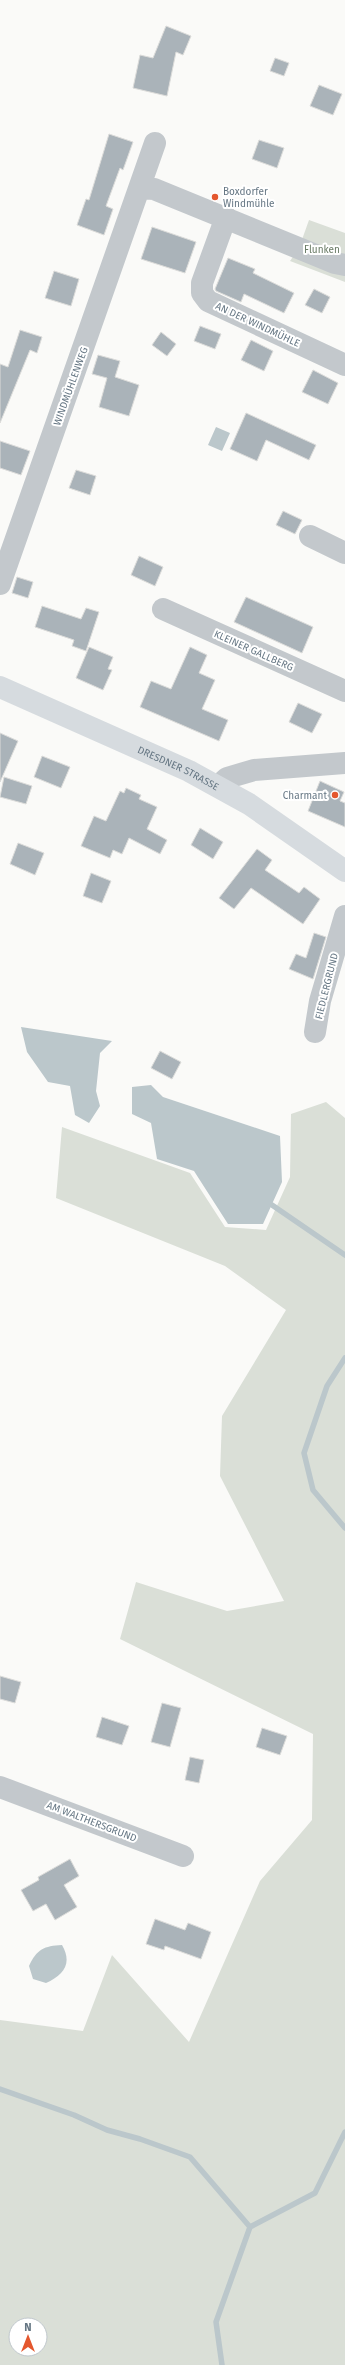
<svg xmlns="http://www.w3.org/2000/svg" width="345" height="2365" font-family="'Fira Sans',sans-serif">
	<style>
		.green { fill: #dadfd7; fill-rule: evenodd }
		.water { fill: #bbc7cb }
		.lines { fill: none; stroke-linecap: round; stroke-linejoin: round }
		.stream { stroke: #bbc7cb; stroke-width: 5.5 }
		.building { fill: #aab3b9; stroke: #dcdcda }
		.minor { stroke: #c3c8cc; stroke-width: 22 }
		.major { stroke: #d6dbdf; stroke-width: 22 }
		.poi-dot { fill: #e4572e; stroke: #fff; stroke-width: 1.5 }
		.labels { text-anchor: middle; stroke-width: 4; stroke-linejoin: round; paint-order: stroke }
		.poi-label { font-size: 10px; fill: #657683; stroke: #fff; text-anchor: start }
		.park-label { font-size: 10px; fill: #687a64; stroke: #fff }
		.street-label { font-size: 10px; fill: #657683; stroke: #fff }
	</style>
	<rect width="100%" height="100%" fill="#fafaf8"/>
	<!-- green -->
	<path class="green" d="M 309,220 L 345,233 L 345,282 L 290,261 L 299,248 Z
		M 326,1102 L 345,1118 L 345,2365 L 0,2365 L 0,2020 L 83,2031 L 112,1955 L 189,2042 L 260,1881 L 312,1820 L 313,1734 L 120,1639 L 136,1582 L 227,1611 L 284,1601 L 220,1476 L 222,1416 L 286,1310 L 225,1266 L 56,1198 L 62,1127 L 190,1173 L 225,1227 L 266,1230 L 290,1177 L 291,1114 ZM 16,2325 L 40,2325 L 40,2349 L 16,2349 Z"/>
	<!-- water -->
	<path class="water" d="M 216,427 L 230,433 L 222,451 L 208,445 Z
		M 21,1027 L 112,1041 L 100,1053 L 96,1091 L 100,1106 L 89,1123 L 75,1115 L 70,1086 L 48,1082 L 27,1052 Z
		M 151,1085 L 163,1097 L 280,1136 L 282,1182 L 263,1224 L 228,1224 L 194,1171 L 157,1159 L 151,1123 L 132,1114 L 132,1087 Z
		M 62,1945 C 73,1964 63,1975 46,1983 L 33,1979 L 29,1966 C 37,1949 44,1946 62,1945 Z"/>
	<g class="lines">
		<!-- stream -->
		<path class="stream" d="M 272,1205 L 345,1255
			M 345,1358 L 327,1386 L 304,1453 L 313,1490 L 345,1528
			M 0,2089 L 74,2115 L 107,2130 L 140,2139 L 190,2157 L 250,2227 L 216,2322 L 222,2365
			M 250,2227 L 315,2193 L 345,2132"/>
	</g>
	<!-- building -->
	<path class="building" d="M 166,26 L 191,36 L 183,55 L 176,52 L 167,96 L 133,88 L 140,55 L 153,58 Z
		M 275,58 L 289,63 L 284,76 L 270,71 Z
		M 319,85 L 342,94 L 333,115 L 310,106 Z
		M 109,134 L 133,142 L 123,170 L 120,168 L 106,206 L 113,209 L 104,235 L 77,225 L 86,199 L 89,200 Z
		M 259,140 L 284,148 L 277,168 L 252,159 Z
		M 152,227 L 196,242 L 185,273 L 141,259 Z
		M 228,258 L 255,269 L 253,273 L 294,293 L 284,313 L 244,294 L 241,302 L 216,291 L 215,289 Z
		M 54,271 L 79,279 L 71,306 L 45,298 Z
		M 314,289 L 330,297 L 322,313 L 305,305 Z
		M 200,326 L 221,334 L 215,349 L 194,341 Z
		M 20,330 L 42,337 L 37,353 L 30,350 L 0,423 L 0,364 L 8,367 Z
		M 161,332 L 176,344 L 167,356 L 152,345 Z
		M 251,340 L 273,351 L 264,371 L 241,360 Z
		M 98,355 L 120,361 L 115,377 L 139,385 L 129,416 L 99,407 L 107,378 L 92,374 Z
		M 313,370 L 338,383 L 328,404 L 302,392 Z
		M 246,413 L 316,445 L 309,460 L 266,440 L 257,461 L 230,449 Z
		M 0,441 L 30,451 L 21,475 L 0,468 Z
		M 76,470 L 96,476 L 90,495 L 69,488 Z
		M 283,511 L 302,520 L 295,534 L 276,525 Z
		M 139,556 L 163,567 L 155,586 L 131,575 Z
		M 17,577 L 33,582 L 28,598 L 12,593 Z
		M 246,597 L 313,627 L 302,653 L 234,622 Z
		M 42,606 L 81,619 L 86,608 L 99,612 L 86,651 L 72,646 L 74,640 L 35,627 Z
		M 89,647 L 113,657 L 108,669 L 112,670 L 103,690 L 76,678 Z
		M 190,647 L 207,655 L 199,673 L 215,680 L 202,709 L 228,720 L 219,741 L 140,707 L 151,681 L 171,689 Z
		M 298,703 L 322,714 L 312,733 L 289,722 Z
		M 0,733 L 18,741 L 0,782 Z
		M 42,756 L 70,767 L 61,788 L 34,777 Z
		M 4,777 L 32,786 L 26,804 L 0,797 Z
		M 320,781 L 344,792 L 340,801 L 345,803 L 345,827 L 308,811 Z
		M 126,788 L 141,795 L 139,799 L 157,807 L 147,829 L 167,840 L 160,854 L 129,838 L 122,854 L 113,850 L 110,858 L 81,846 L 94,816 L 106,821 L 120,791 L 124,793 Z
		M 200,828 L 223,842 L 213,859 L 191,845 Z
		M 18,843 L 44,853 L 35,875 L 10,864 Z
		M 257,849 L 272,860 L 265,870 L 299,893 L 304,887 L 320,899 L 303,924 L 251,888 L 234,909 L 219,898 Z
		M 91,873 L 111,881 L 102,903 L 83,896 Z
		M 314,933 L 326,937 L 313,979 L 289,969 L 296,954 L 306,958 Z
		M 160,1051 L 181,1062 L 172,1079 L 151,1068 Z
		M 0,1676 L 21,1682 L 15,1703 L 0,1699 Z
		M 162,1703 L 181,1708 L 170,1747 L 151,1742 Z
		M 102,1717 L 129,1726 L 122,1745 L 96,1737 Z
		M 262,1728 L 287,1736 L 280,1755 L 256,1747 Z
		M 190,1757 L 204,1760 L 199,1783 L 185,1780 Z
		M 70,1859 L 79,1876 L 64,1885 L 77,1907 L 55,1920 L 46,1904 L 33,1911 L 21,1890 L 39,1880 L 38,1877 Z
		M 155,1919 L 185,1930 L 188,1923 L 211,1932 L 201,1959 L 165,1946 L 164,1950 L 146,1944 Z"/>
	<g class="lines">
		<!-- minor -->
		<path class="minor" d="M 140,188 L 154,189 L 335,263 L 345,265
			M 226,217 L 202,283 L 202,293 L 208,301 L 345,365
			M 310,536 L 345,553
			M 0,584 L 155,143
			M 163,609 L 345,691
			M 218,786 L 227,778 L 254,770 L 345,763
			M 315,1032 L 320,1001 L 345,916
			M 0,1787 L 183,1856"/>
		<!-- major -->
		<path class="major" id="s1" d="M 0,687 L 189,771 L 249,804 L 345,871"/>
	</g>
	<!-- markers -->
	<g class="poi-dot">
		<circle cx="215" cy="197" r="4"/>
		<circle cx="335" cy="795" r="4"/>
	</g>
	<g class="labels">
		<!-- poi labels -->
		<g class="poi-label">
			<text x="223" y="195">Boxdorfer<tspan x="223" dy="12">Windmühle</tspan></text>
			<text x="327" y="799" text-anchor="end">Charmant</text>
		</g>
		<!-- park labels -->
		<g class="park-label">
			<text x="322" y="253">Flunken</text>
		</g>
		<!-- street labels -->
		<g class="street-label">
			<text transform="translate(258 324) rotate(25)" y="4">AN DER WINDMÜHLE</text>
			<text transform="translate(70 386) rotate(-70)" y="4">WINDMÜHLENWEG</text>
			<text transform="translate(254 650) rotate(24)" y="4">KLEINER GALLBERG</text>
			<text dy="4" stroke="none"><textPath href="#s1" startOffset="196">DRESDNER STRASSE</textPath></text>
			<text transform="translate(326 986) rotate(-76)" y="4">FIEDLERGRUND</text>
			<text transform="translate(92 1821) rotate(21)" y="4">AM WALTHERSGRUND</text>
		</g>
	</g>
	<!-- north arrow -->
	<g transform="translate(28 2337)"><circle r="19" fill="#ffffff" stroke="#c1c8cd"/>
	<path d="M0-3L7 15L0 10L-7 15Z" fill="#e4572e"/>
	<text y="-6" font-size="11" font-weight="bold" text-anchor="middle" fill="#657683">N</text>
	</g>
</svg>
